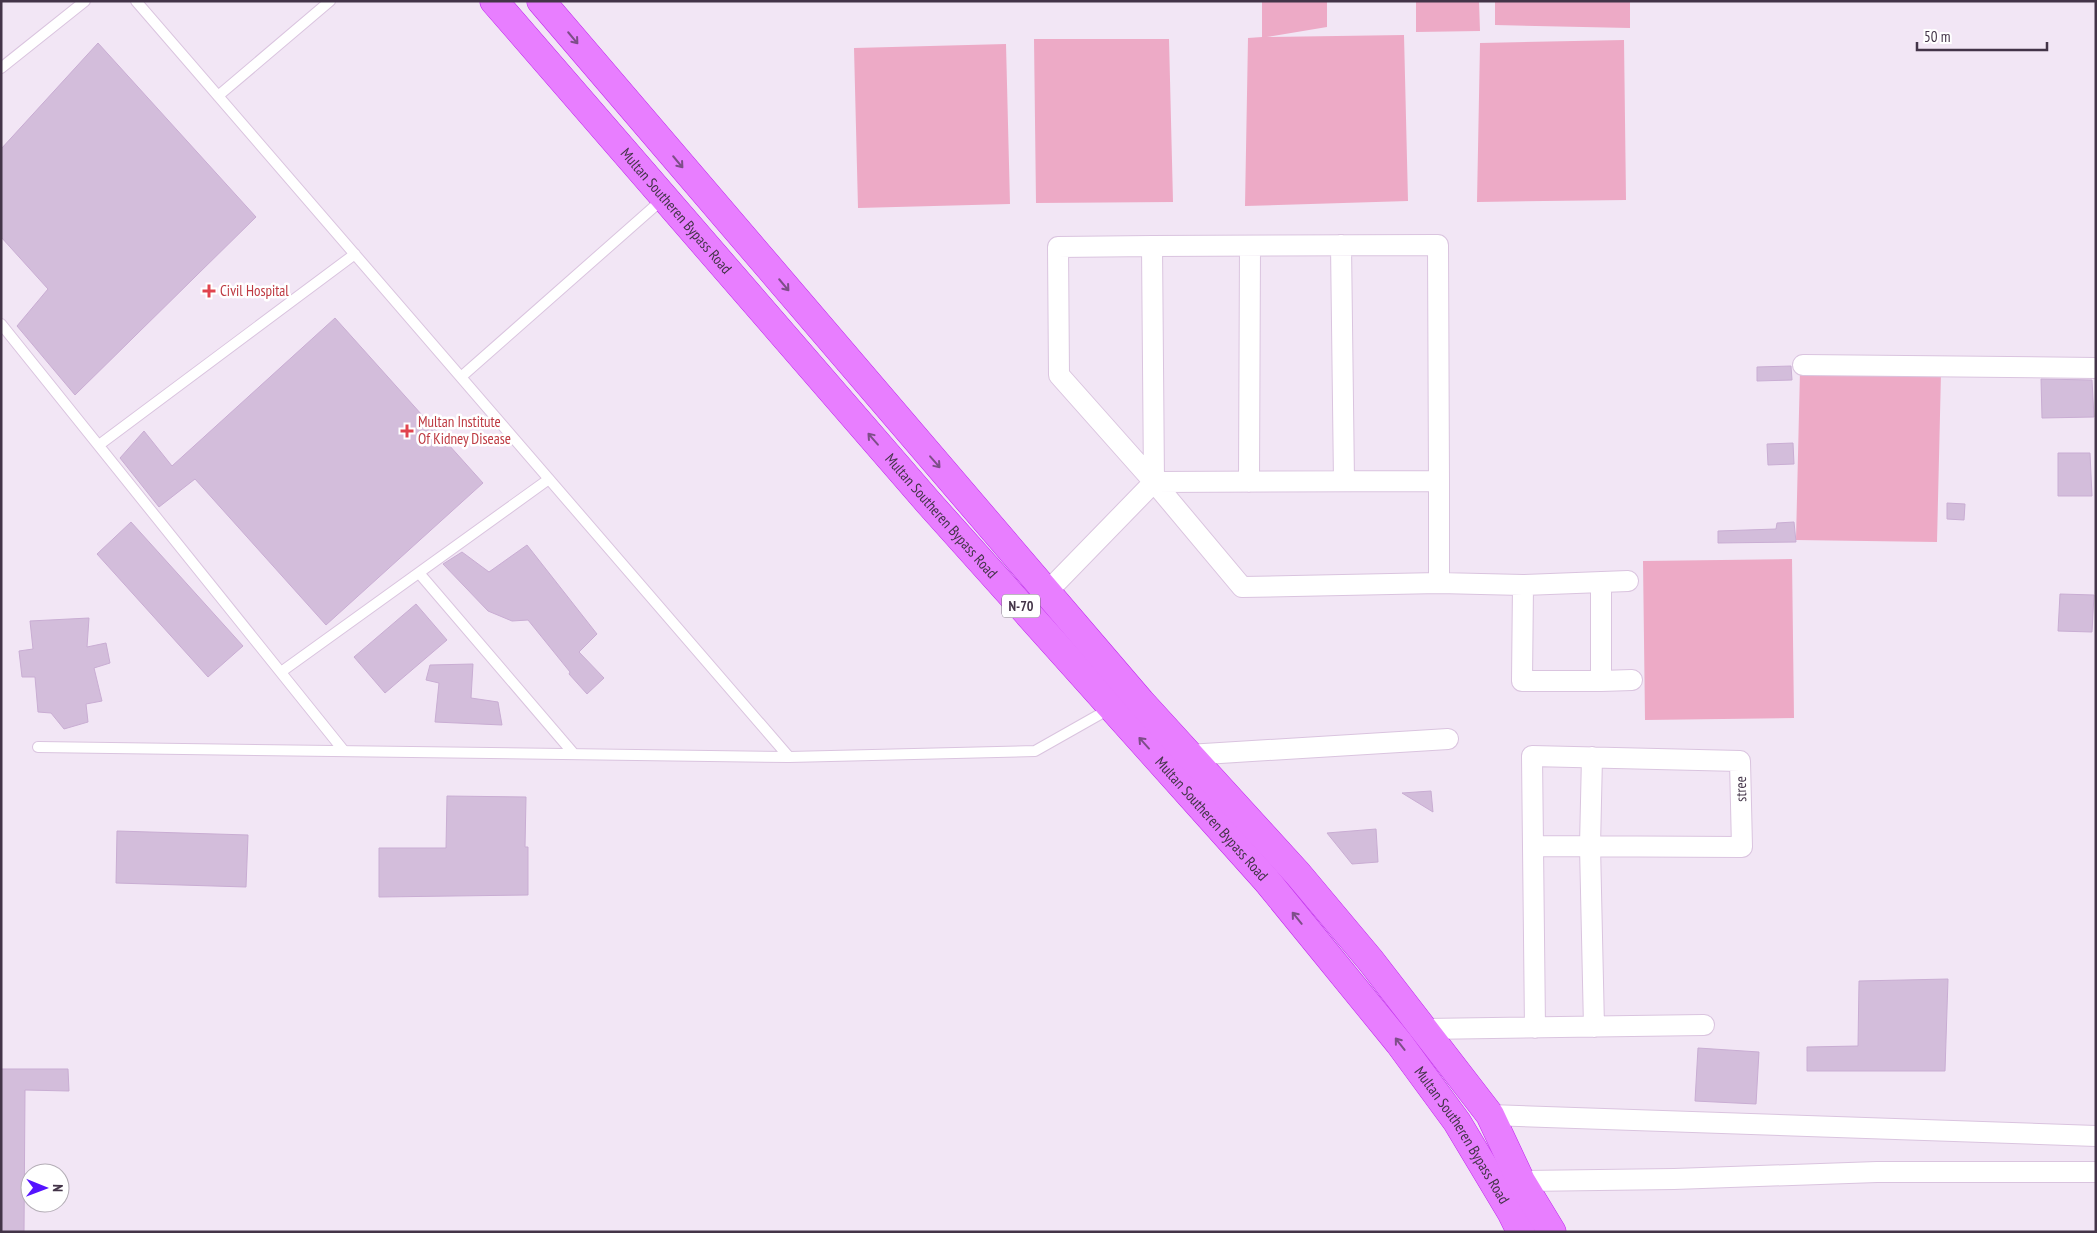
<svg xmlns="http://www.w3.org/2000/svg" width="2097" height="1233" font-family="'PT Sans Narrow',sans-serif">
	<style>
		.green { fill: #edaac6 }
		.building { fill: #d3bddb; stroke: #c9add3 }
		.lines { fill: none; stroke-linecap: round; stroke-linejoin: round }
		.service-casing { stroke: #dac4df; stroke-width: 12 }
		.minor-casing { stroke: #dac4df; stroke-width: 22 }
		.trunk-casing { stroke: #be27ed; stroke-width: 29 }
		.service { stroke: #fff; stroke-width: 10 }
		.minor { stroke: #fff; stroke-width: 20 }
		.trunk { stroke: #e87eff; stroke-width: 28 }
		.oneway { stroke: #7d4e88 }
		.health-dot { fill: #e0444e; stroke: #fff; stroke-width: 2 }
		.labels { text-anchor: middle; stroke-width: 5; stroke-linejoin: round; paint-order: stroke }
		.shield { fill: #fff; stroke: #7b717f; stroke-width: 1 }
		.shield-label { font-size: 14px; font-weight: bold; fill: #433448 }
		.street-label { font-size: 15px; fill: #433448; stroke: #fff }
		.health-label { font-size: 15px; fill: #be3a42; stroke: #fff; text-anchor: start }
	</style>
	<rect width="100%" height="100%" fill="#f2e6f5"/>
	<!-- green -->
	<path class="green" d="M 1262,1 L 1327,1 L 1327,27 L 1267,37 L 1404,35 L 1408,201 L 1245,206 L 1248,38 L 1262,37 Z
		M 1416,1 L 1479,1 L 1480,31 L 1416,32 Z
		M 1495,1 L 1630,1 L 1630,28 L 1495,25 Z
		M 1034,39 L 1169,39 L 1173,202 L 1036,203 Z
		M 1624,40 L 1626,200 L 1477,202 L 1480,43 Z
		M 1006,44 L 1010,204 L 858,208 L 854,48 Z
		M 1800,370 L 1941,373 L 1937,542 L 1796,540 Z
		M 1792,559 L 1794,718 L 1645,720 L 1643,561 Z"/>
	<!-- building -->
	<path class="building" d="M 98,43 L 256,217 L 75,395 L 17,326 L 48,289 L 1,237 L 1,149 Z
		M 335,318 L 483,483 L 326,625 L 195,479 L 159,507 L 120,458 L 144,431 L 172,466 Z
		M 1791,366 L 1792,380 L 1757,381 L 1757,367 Z
		M 2041,379 L 2092,380 L 2094,417 L 2042,418 Z
		M 1793,443 L 1794,464 L 1768,465 L 1767,444 Z
		M 2058,453 L 2090,453 L 2092,496 L 2058,496 Z
		M 1947,503 L 1965,504 L 1964,520 L 1947,519 Z
		M 131,522 L 243,646 L 208,677 L 97,554 Z
		M 1794,522 L 1796,542 L 1718,543 L 1718,531 L 1776,529 L 1777,523 Z
		M 527,545 L 597,634 L 579,652 L 604,678 L 587,694 L 569,674 L 570,672 L 528,620 L 512,621 L 488,611 L 443,564 L 462,552 L 489,572 Z
		M 2060,594 L 2094,595 L 2092,632 L 2058,631 Z
		M 416,604 L 447,640 L 385,693 L 354,657 Z
		M 89,618 L 87,647 L 106,643 L 110,663 L 94,668 L 102,701 L 86,704 L 88,722 L 64,729 L 51,713 L 38,712 L 35,677 L 22,677 L 19,651 L 33,649 L 30,621 Z
		M 473,664 L 471,698 L 498,702 L 502,725 L 435,722 L 439,683 L 426,680 L 430,665 Z
		M 1431,791 L 1433,812 L 1402,793 Z
		M 447,796 L 526,797 L 525,847 L 528,847 L 528,895 L 379,897 L 379,848 L 446,848 Z
		M 1376,829 L 1378,862 L 1352,864 L 1327,833 Z
		M 117,831 L 248,835 L 246,887 L 116,883 Z
		M 1948,979 L 1945,1071 L 1807,1071 L 1807,1047 L 1858,1046 L 1859,981 Z
		M 1698,1048 L 1759,1052 L 1756,1104 L 1695,1101 Z
		M 1,1069 L 68,1069 L 69,1091 L 25,1090 L 24,1232 L 1,1232 Z"/>
	<g class="lines">
		<defs>
			<path id="service" d="M 136,1 L 789,757
				M 1,68 L 85,1
				M 218,96 L 330,1
				M 1,324 L 344,751
				M 461,377 L 664,198
				M 99,445 L 355,254
				M 419,573 L 574,754
				M 281,672 L 549,479
				M 38,747 L 789,757 L 1035,751 L 1111,708"/>
			<path id="minor" d="M 1341,245 L 1344,481
				M 1803,365 L 2096,368
				M 1154,482 L 1152,246 L 1438,245 L 1439,481
				M 1249,482 L 1250,246
				M 1439,583 L 1523,585 L 1628,581
				M 1523,585 L 1522,681 L 1601,681 L 1601,582
				M 1047,592 L 1154,482 L 1242,587 L 1439,583 L 1439,481 L 1154,482 L 1059,375 L 1058,247 L 1152,246
				M 1601,681 L 1632,680
				M 1188,755 L 1448,739
				M 1592,757 L 1590,846 L 1594,1027
				M 1533,846 L 1742,847 L 1740,761 L 1532,756 L 1535,1028
				M 1425,1029 L 1704,1025
				M 1490,1115 L 2096,1136
				M 1521,1181 L 1674,1179 L 1877,1172 L 2096,1172"/>
			<g id="trunk">
				<path id="s1" d="M 494,1 L 928,502 L 1267,881 L 1399,1043 L 1457,1122 L 1511,1212 L 1521,1232"/>
				<path d="M 541,1 L 1141,702 L 1298,874 L 1371,961 L 1490,1115 L 1521,1181 L 1552,1232"/>
			</g>
		</defs>
		<!-- service casing -->
		<use href="#service" class="service-casing"/>
		<!-- minor casing -->
		<use href="#minor" class="minor-casing"/>
		<!-- trunk casing -->
		<use href="#trunk" class="trunk-casing"/>
		<!-- service -->
		<use href="#service" class="service"/>
		<!-- minor -->
		<use href="#minor" class="minor"/>
		<!-- trunk -->
		<use href="#trunk" class="trunk"/>
	</g>
	<!-- one-way arrows -->
	<defs><path id="oneway-shaft" d="M-6 0H5M1.5-3L5.5 0L1.5 3" fill="none" stroke-width="1.6" stroke-linecap="round" stroke-linejoin="round" transform="scale(1.25)"/></defs>
	<g class="oneway">
		<use href="#oneway-shaft" transform="translate(573 38) rotate(50)"/>
		<use href="#oneway-shaft" transform="translate(678 162) rotate(50)"/>
		<use href="#oneway-shaft" transform="translate(784 285) rotate(50)"/>
		<use href="#oneway-shaft" transform="translate(873 439) rotate(-131)"/>
		<use href="#oneway-shaft" transform="translate(935 462) rotate(49)"/>
		<use href="#oneway-shaft" transform="translate(1144 743) rotate(-132)"/>
		<use href="#oneway-shaft" transform="translate(1297 918) rotate(-129)"/>
		<use href="#oneway-shaft" transform="translate(1400 1044) rotate(-128)"/>
	</g>
	<!-- markers -->
	<g class="health-dot">
		<path d="M206.5 283.5h5v5h5v5h-5v5h-5v-5h-5v-5h5z"/>
		<path d="M404.5 423.5h5v5h5v5h-5v5h-5v-5h-5v-5h5z"/>
	</g>
	<g class="labels">
		<!-- shield labels -->
		<rect class="shield" x="1002" y="594.5" width="38" height="23" rx="4"/>
		<g class="shield-label">
			<text x="1021" y="611">N-70</text>
		</g>
		<!-- street labels -->
		<g class="street-label">
			<text dy="5" stroke="none"><textPath href="#s1" startOffset="278">Multan Southeren Bypass Road</textPath></text>
			<text dy="5" stroke="none"><textPath href="#s1" startOffset="682">Multan Southeren Bypass Road</textPath></text>
			<text transform="translate(1741 789) rotate(-91)" y="5">stree</text>
			<text dy="5" stroke="none"><textPath href="#s1" startOffset="1088">Multan Southeren Bypass Road</textPath></text>
			<text dy="5" stroke="none"><textPath href="#s1" startOffset="1492">Multan Southeren Bypass Road</textPath></text>
		</g>
		<!-- health labels -->
		<g class="health-label">
			<text x="220" y="296">Civil Hospital</text>
			<text x="418" y="427">Multan Institute<tspan x="418" dy="17">Of Kidney Disease</tspan></text>
		</g>
	</g>
	<!-- border -->
	<rect width="2097" height="1233" fill="none" stroke="#433448" stroke-width="5"/>
	<!-- north arrow -->
	<g transform="translate(45 1188) rotate(91)"><circle r="24" fill="#ffffff" stroke="#b4aeb6"/>
	<path d="M0-4L9 19L0 12L-9 19Z" fill="#5513ff"/>
	<text y="-8" font-size="14" font-weight="bold" text-anchor="middle" fill="#433448">N</text>
	</g>
	<!-- scale -->
	<path d="M1917 42v8h130v-8" fill="none" stroke="#433448" stroke-width="2.5"/>
	<text x="1924" y="42" font-size="15" fill="#433448" stroke="#ffffff" stroke-width="4" paint-order="stroke">50 m</text>
</svg>
